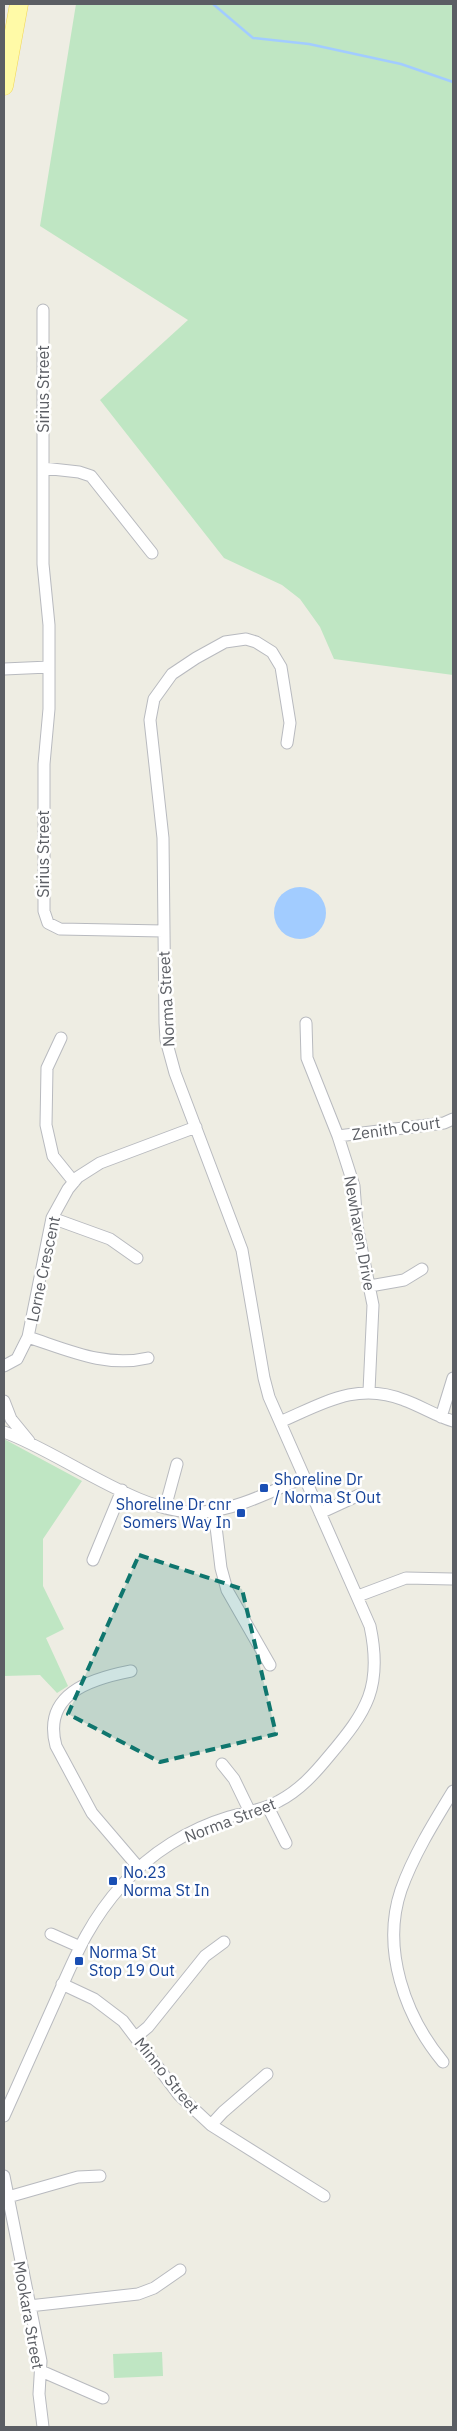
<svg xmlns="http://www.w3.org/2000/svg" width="457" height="2431" font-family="'IBM Plex Sans',sans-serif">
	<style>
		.green { fill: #bfe6c3 }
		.water { fill: #a2ccff }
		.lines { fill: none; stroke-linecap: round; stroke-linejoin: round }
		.stream { stroke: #a2ccff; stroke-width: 2.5 }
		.minor-casing { stroke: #b8babf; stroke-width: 13 }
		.primary-casing { stroke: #f2d758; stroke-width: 19 }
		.minor { stroke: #fff; stroke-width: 11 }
		.primary { stroke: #fffaa7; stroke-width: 18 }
		.marked { fill: #0f766e; fill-opacity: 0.2; stroke: #0f766e; stroke-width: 4; stroke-dasharray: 10 6; stroke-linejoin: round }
		.transit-dot { fill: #1a4fb4; stroke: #fff; stroke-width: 2 }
		.labels { text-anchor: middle; stroke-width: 5; stroke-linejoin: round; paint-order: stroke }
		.street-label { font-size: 16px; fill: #5b5e64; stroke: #fff }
		.transit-label { font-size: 16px; fill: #164399; stroke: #fff; text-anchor: start }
	</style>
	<rect width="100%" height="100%" fill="#eeede3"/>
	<!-- green -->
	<path class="green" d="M 76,4 L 453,4 L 453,675 L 334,659 L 320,627 L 300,599 L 282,585 L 224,558 L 100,400 L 188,320 L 40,226 Z
		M 4,1439 L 82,1481 L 43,1539 L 43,1586 L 64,1629 L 46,1638 L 68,1686 L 57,1693 L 40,1675 L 4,1676 Z
		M 162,2352 L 163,2376 L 114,2378 L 113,2354 Z"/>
	<!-- water -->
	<path class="water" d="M274 913a26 26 0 1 1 52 0a26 26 0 1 1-52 0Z"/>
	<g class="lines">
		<!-- stream -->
		<path class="stream" d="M 213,4 L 253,38 L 309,44 L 401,64 L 453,82"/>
		<defs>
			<path id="minor" d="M 43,310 L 43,564 L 49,625 L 49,709 L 44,764 L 44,911 L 48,923 L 60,929 L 163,931
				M 43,468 L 79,472 L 91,476 L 152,553
				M 4,669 L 49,667
				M 306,1023 L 307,1058 L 338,1136 L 354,1186 L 357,1226 L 373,1305 L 369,1391
				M 61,1038 L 47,1068 L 46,1125 L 53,1156 L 74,1182
				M 338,1136 L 444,1123 L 453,1119
				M 52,1218 L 110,1239 L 137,1258
				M 370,1286 L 404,1280 L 422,1269
				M 28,1337 C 68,1350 106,1368 148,1358
				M 4,1366 L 17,1359 L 28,1337 L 52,1218 L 68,1189 L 78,1177 L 100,1163 L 196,1127
				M 4,1401 L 11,1419 L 29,1441
				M 441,1417 L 453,1378
				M 280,1422 C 322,1404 357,1381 404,1400 C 421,1406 436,1416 453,1421
				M 4,1432 C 63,1453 141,1517 203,1512 C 239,1509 271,1491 303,1478
				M 165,1508 L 177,1464
				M 214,1510 L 221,1568 L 227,1590 L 270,1665
				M 320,1513 L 359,1495
				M 93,1560 L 122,1490
				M 358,1596 L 406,1578 L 452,1579
				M 131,1671 C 90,1679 42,1694 56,1746 L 92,1813 L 139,1868
				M 222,1764 L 234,1779 L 250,1812
				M 268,1807 L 286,1843
				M 51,1934 L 78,1946
				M 62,1984 L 94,1999 L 123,2021 L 179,2095 L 211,2125 L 324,2196
				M 136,2037 L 148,2027 L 205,1956 L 224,1942
				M 443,2062 C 405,2016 381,1949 401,1890 C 413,1856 434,1822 453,1791
				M 4,2116 C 21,2078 38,2040 55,2002 C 75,1957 88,1923 122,1885 C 150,1853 189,1829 229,1817 C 246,1812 264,1810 279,1801 C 300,1790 315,1773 329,1756 C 367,1711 383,1687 370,1626 L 269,1397 L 264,1378 L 242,1250 L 175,1073 L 166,1040 L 165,1023 L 163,838 L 150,720 L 154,699 L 172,674 L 196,658 L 225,642 L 246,639 L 256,642 L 272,652 L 281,667 L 290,723 L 287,743
				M 211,2125 L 223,2112 L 267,2074
				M 4,2176 L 41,2361 L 39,2394 L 43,2427
				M 8,2197 L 78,2177 L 100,2176
				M 29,2306 L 138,2294 L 154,2288 L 180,2270
				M 41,2371 L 103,2398"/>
			<path id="primary" d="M 4,86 L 19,4"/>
		</defs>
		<!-- minor casing -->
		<use href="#minor" class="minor-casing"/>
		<!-- primary casing -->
		<use href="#primary" class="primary-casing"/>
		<!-- minor -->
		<use href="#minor" class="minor"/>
		<!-- primary -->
		<use href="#primary" class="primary"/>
	</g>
	<!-- marked area -->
	<path class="marked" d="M 139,1555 L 242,1589 L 276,1734 L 160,1762 L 68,1714 Z"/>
	<!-- markers -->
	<g class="transit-dot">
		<rect x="259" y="1483" width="10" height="10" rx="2.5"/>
		<rect x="236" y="1508" width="10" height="10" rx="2.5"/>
		<rect x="108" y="1876" width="10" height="10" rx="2.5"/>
		<rect x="74" y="1956" width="10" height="10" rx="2.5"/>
	</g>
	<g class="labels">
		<!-- street labels -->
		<g class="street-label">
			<text transform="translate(43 389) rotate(-90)" y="6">Sirius Street</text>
			<text transform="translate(43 854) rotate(-90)" y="6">Sirius Street</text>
			<text transform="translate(166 999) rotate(-93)" y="6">Norma Street</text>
			<text transform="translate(396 1128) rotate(-8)" y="6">Zenith Court</text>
			<text transform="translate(360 1233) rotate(80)" y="6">Newhaven Drive</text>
			<text transform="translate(43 1269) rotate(-78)" y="6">Lorne Crescent</text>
			<text transform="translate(230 1820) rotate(-21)" y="6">Norma Street</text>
			<text transform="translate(167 2075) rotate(51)" y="6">Minno Street</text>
			<text transform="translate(29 2315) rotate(80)" y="6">Mookara Street</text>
		</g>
		<!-- transit labels -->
		<g class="transit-label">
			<text x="274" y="1485">Shoreline Dr<tspan x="274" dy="18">/ Norma St Out</tspan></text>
			<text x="231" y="1510" text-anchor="end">Shoreline Dr cnr<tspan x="231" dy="18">Somers Way In</tspan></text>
			<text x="123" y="1878">No.23<tspan x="123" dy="18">Norma St In</tspan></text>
			<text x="89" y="1958">Norma St<tspan x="89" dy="18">Stop 19 Out</tspan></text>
		</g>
	</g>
	<!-- border -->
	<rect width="457" height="2431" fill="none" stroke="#5b5e64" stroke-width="10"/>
</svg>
